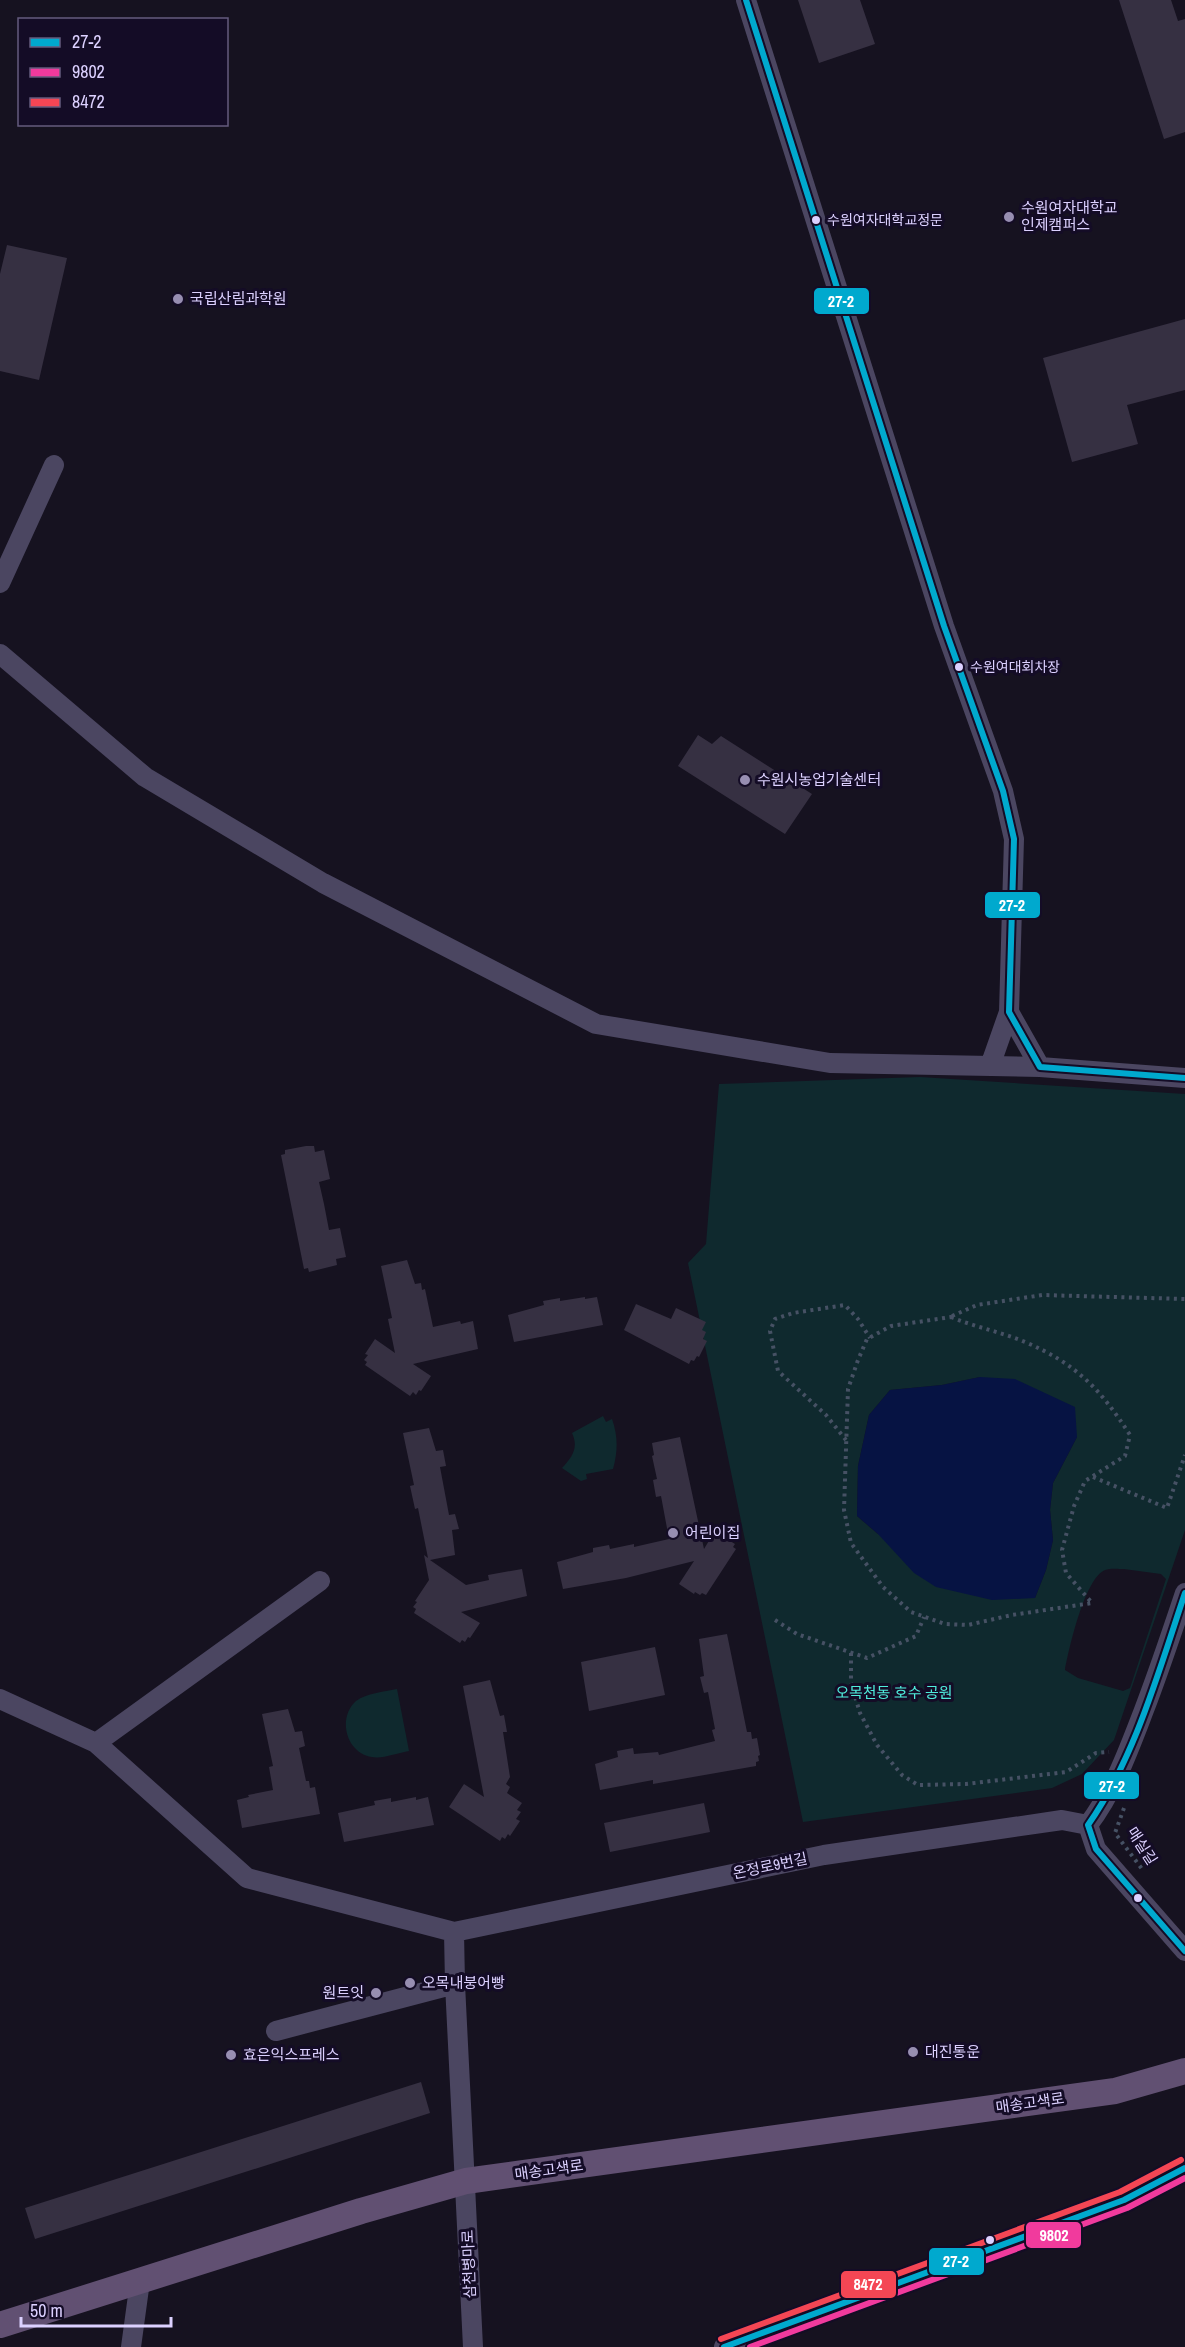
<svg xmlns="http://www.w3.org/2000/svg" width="1185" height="2347" font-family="'Archivo Narrow','Noto Sans KR',sans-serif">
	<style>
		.green { fill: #0f292e; fill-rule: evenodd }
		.water { fill: #061343 }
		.building { fill: #363042 }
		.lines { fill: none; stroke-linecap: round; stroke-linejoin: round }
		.path { stroke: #465164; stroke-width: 4; stroke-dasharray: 3 4.5; stroke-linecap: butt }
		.minor { stroke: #4b4661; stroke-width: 20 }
		.major { stroke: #615072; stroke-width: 26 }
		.bus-1-casing { stroke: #140c26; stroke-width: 10 }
		.bus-2-casing { stroke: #140c26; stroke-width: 10 }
		.bus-3-casing { stroke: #140c26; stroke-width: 10 }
		.bus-1 { stroke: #00a9ce; stroke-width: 6 }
		.bus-2 { stroke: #f13a9d; stroke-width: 6 }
		.bus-3 { stroke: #f44654; stroke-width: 6 }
		.poi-dot { fill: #978eb1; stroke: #140c26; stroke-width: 2 }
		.bus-dot { fill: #dcd1ff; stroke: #140c26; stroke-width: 2 }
		.labels { text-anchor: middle; stroke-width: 6; stroke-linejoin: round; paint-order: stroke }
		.bus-label { font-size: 14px; fill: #dcd1ff; stroke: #140c26; text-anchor: start }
		.poi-label { font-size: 15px; fill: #dcd1ff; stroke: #140c26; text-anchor: start }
		.park-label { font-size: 15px; fill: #4feddc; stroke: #140c26 }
		.street-label { font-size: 15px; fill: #dcd1ff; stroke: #140c26 }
		.line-badge { stroke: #140c26; stroke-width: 2 }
		.badge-label { font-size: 16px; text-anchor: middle; font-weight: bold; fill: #fff }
	</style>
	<rect width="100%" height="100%" fill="#161220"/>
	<!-- green -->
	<path class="green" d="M 920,1077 L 1185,1094 L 1185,1530 L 1114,1740 L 1082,1774 L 1052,1788 L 803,1822 L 688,1263 L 706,1244 L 719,1084 ZM 980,1377 L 1077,1437 L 1053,1483 L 1050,1510 L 1053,1540 L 1046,1570 L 1035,1598 L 878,1534 L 857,1516 L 858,1466 L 869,1415 L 890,1390 L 942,1385 ZM 1124,1569 L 1161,1574 L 1166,1579 L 1130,1688 L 1123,1691 L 1078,1678 L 1065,1670 C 1069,1648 1085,1578 1105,1570 C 1110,1568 1119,1569 1124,1569 Z
		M 603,1416 L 606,1422 L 612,1419 C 618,1436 618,1451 613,1469 L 586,1474 L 587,1479 L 581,1481 L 562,1468 C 572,1457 579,1448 572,1433 Z
		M 397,1689 L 409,1751 C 398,1753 382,1759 372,1757 C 346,1753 337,1718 356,1701 C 367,1693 383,1692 397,1689 Z"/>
	<!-- water -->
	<path class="water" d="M 980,1377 L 1015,1379 L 1075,1407 L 1077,1437 L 1053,1483 L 1050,1510 L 1053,1540 L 1046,1570 L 1035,1598 L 992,1600 L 936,1587 L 914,1573 L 878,1534 L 857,1516 L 858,1466 L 869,1415 L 890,1390 L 942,1385 Z"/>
	<!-- building -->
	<path class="building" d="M 798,0 L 860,0 L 875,44 L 819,63 Z
		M 1119,0 L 1171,0 L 1178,21 L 1185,19 L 1185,132 L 1164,139 Z
		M 7,245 L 67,258 L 39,380 L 0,371 L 0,274 Z
		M 1185,319 L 1185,390 L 1127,405 L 1138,444 L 1072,462 L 1043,358 Z
		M 698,735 L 712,744 L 721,736 L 812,794 L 785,834 L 678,766 Z
		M 306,1146 L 314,1146 L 315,1152 L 324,1150 L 330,1179 L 319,1182 L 324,1204 L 329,1230 L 340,1228 L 346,1257 L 336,1259 L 337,1265 L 309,1272 L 308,1268 L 304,1269 L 281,1155 L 285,1154 L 285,1150 Z
		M 407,1260 L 415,1284 L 421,1283 L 422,1290 L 425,1289 L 433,1327 L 460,1321 L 461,1324 L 473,1321 L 478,1349 L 413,1364 L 431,1376 L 421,1391 L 419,1390 L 416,1395 L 413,1392 L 410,1396 L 365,1365 L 367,1362 L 364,1360 L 368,1355 L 365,1354 L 375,1339 L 395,1353 L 388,1319 L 392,1318 L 381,1266 Z
		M 585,1297 L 585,1299 L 597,1297 L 603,1325 L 514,1342 L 508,1315 L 544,1305 L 543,1301 L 560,1298 L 560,1301 Z
		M 636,1304 L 671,1319 L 676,1308 L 706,1322 L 702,1330 L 706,1332 L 703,1339 L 707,1341 L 699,1357 L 697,1356 L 694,1361 L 691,1360 L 689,1364 L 624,1330 Z
		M 429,1428 L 436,1451 L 443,1450 L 446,1466 L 440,1467 L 449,1515 L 455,1514 L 459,1529 L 452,1530 L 455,1555 L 430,1560 L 466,1585 L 489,1580 L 488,1575 L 522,1569 L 527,1596 L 461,1612 L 480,1623 L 470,1638 L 468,1637 L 465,1642 L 462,1640 L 460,1643 L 414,1613 L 416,1609 L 413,1607 L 417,1602 L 415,1601 L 429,1580 L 424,1555 L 428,1558 L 418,1508 L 415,1509 L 410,1486 L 414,1485 L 403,1433 Z
		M 680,1437 L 704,1549 L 716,1529 L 731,1539 L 730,1541 L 735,1544 L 733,1547 L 736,1549 L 706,1595 L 702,1593 L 700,1595 L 695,1592 L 694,1594 L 679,1584 L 694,1561 L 626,1578 L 563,1589 L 557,1562 L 593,1552 L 593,1548 L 609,1545 L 610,1549 L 634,1544 L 634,1547 L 669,1539 L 661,1496 L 656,1497 L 653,1480 L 657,1479 L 652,1456 L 654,1455 L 652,1443 Z
		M 727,1634 L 747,1732 L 751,1732 L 752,1739 L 757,1738 L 760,1755 L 758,1756 L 759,1761 L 756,1762 L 756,1766 L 653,1784 L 653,1780 L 600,1790 L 595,1764 L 618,1757 L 617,1751 L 633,1748 L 634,1754 L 658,1752 L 659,1755 L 715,1741 L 712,1730 L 715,1729 L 708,1692 L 704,1693 L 700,1677 L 704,1676 L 699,1639 Z
		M 655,1647 L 665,1695 L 589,1711 L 581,1662 Z
		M 490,1680 L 500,1716 L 504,1715 L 507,1732 L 503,1732 L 510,1777 L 506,1784 L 510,1787 L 507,1793 L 522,1803 L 517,1810 L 521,1812 L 516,1819 L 520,1821 L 510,1836 L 508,1834 L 505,1839 L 502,1837 L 500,1841 L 449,1807 L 464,1784 L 484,1797 L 463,1686 Z
		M 288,1709 L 295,1732 L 302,1731 L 305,1746 L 299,1748 L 306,1781 L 309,1781 L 310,1788 L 315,1787 L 320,1814 L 242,1828 L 237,1800 L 249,1797 L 248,1795 L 273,1790 L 269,1767 L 273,1766 L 262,1714 Z
		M 416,1797 L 416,1800 L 428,1797 L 434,1825 L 344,1842 L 338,1813 L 375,1805 L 374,1801 L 391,1798 L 391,1802 Z
		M 704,1803 L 710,1832 L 610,1852 L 604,1823 Z
		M 421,2082 L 430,2113 L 35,2239 L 25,2208 Z"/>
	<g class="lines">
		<!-- path -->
		<path class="path" d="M 952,1316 L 977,1305 L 1042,1295 L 1185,1299
			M 951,1317 C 975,1327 1001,1332 1025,1342 C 1077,1364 1101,1390 1130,1435 L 1125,1456 L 1085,1481 L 1074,1506 L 1062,1550 L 1066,1573 L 1092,1603 L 1012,1615 L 968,1625 L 945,1624 L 911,1612 L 883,1587 L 851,1543 L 844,1510 L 848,1389 L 858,1360 L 867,1339 L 891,1326 Z
			M 846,1440 L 826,1415 L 778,1371 L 770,1331 L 775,1319 L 793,1313 L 845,1305 L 858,1319 L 870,1338
			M 1093,1477 L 1167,1508 L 1185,1455
			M 775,1620 L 797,1634 L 867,1658 L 916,1636 L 924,1617
			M 851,1653 L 851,1683 L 860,1713 L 877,1745 L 902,1775 L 918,1785 L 966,1784 L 1066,1772 L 1096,1753 L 1109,1752
			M 1124,1808 L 1115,1833 L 1142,1869"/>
		<!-- minor -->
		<path class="minor" d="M 746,0 L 944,626 L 1003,791 L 1014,839 L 1009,1012 L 1040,1067
			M 0,583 L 54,465
			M 0,654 L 145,777 L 323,883 L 596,1024 L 830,1063 L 1040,1067 L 1185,1078
			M 990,1066 L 1009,1012
			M 1185,1593 C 1172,1632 1159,1671 1144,1710 C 1129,1749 1114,1791 1088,1825 L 1096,1849 L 1185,1951
			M 0,1699 L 96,1743 L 247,1878 L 454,1932 L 455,1984
			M 96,1743 L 320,1581
			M 454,1932 L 824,1855 L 1062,1820 L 1088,1825
			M 276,2031 L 455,1984 L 473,2347
			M 131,2347 L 140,2281
			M 724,2347 L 1124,2200 L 1185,2168"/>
		<!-- major -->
		<path class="major" d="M 0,2325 L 361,2211 L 466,2181 L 1115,2091 L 1185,2071"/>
		<defs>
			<path id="bus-1" d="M 746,0 L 944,626 L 1003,791 L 1014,839 L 1009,1012 L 1040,1067 L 1185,1078
				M 1185,1593 C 1159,1670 1135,1758 1088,1825 L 1096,1849 L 1185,1951
				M 724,2347 L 1124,2200 L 1185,2168"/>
			<path id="bus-2" d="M 750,2347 L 1127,2208 L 1185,2178"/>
			<path id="bus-3" d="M 721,2339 L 1120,2192 L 1181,2160"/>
		</defs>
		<!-- bus-1 casing -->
		<use href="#bus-1" class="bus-1-casing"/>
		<!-- bus-2 casing -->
		<use href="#bus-2" class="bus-2-casing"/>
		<!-- bus-3 casing -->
		<use href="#bus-3" class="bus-3-casing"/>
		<!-- bus-1 -->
		<use href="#bus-1" class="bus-1"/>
		<!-- bus-2 -->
		<use href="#bus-2" class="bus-2"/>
		<!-- bus-3 -->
		<use href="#bus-3" class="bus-3"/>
	</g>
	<!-- markers -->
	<g class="poi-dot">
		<circle cx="1009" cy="217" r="6"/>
		<circle cx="178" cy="299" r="6"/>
		<circle cx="745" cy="780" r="6"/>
		<circle cx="673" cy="1533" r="6"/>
		<circle cx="410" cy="1983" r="6"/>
		<circle cx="376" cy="1993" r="6"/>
		<circle cx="913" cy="2052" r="6"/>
		<circle cx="231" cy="2055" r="6"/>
	</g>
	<g class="bus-dot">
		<circle cx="816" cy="220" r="5"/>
		<circle cx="959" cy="667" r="5"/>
		<circle cx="1138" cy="1898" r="5"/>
		<circle cx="990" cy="2240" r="5"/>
	</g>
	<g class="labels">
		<!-- bus labels -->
		<g class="bus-label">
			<text x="827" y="225">수원여자대학교정문</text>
			<text x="970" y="672">수원여대회차장</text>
		</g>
		<!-- poi labels -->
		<g class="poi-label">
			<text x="1021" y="213">수원여자대학교<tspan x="1021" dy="17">인제캠퍼스</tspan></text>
			<text x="190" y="304">국립산림과학원</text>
			<text x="757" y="785">수원시농업기술센터</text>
			<text x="685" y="1538">어린이집</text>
			<text x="422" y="1988">오목내붕어빵</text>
			<text x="364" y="1998" text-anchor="end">원트잇</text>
			<text x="925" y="2057">대진통운</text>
			<text x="243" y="2060">효은익스프레스</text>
		</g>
		<!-- park labels -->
		<g class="park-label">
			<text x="894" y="1698">오목천동 호수 공원</text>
		</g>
		<!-- street labels -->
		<g class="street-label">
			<text transform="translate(1142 1846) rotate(57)" y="5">매실길</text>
			<text transform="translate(770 1866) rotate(-12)" y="5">온정로9번길</text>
			<text transform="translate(1030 2103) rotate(-8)" y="5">매송고색로</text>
			<text transform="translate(549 2170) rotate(-8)" y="5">매송고색로</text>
			<text transform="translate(469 2264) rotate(-92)" y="5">삼천병마로</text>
		</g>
	</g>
	<g class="line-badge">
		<rect x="813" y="287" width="57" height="28" rx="6" fill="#00a9ce"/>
		<rect x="984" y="891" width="57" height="28" rx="6" fill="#00a9ce"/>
		<rect x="1083" y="1771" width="57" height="29" rx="6" fill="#00a9ce"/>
		<rect x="1025" y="2221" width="57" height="28" rx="6" fill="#f13a9d"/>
		<rect x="928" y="2247" width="57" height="29" rx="6" fill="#00a9ce"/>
		<rect x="840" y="2270" width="57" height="29" rx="6" fill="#f44654"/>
	</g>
	<g class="badge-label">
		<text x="841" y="307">27-2</text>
		<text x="1012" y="911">27-2</text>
		<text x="1112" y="1792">27-2</text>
		<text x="1054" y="2241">9802</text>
		<text x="956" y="2267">27-2</text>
		<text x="868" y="2290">8472</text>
	</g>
	<!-- legend -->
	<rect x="18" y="18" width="210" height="108" fill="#140c26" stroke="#645b7d" stroke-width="1.5"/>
	<rect x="30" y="38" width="30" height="9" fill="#00a9ce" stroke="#645b7d" stroke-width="1.5"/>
	<text x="72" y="48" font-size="18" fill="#dcd1ff">27-2</text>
	<rect x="30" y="68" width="30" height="9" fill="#f13a9d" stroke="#645b7d" stroke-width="1.5"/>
	<text x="72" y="78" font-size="18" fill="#dcd1ff">9802</text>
	<rect x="30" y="98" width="30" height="9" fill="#f44654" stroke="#645b7d" stroke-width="1.5"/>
	<text x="72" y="108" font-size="18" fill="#dcd1ff">8472</text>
	<!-- scale -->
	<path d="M21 2317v9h150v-9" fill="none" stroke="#dcd1ff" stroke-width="3"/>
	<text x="30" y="2317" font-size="18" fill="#dcd1ff" stroke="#140c26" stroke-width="4.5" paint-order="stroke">50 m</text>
</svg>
